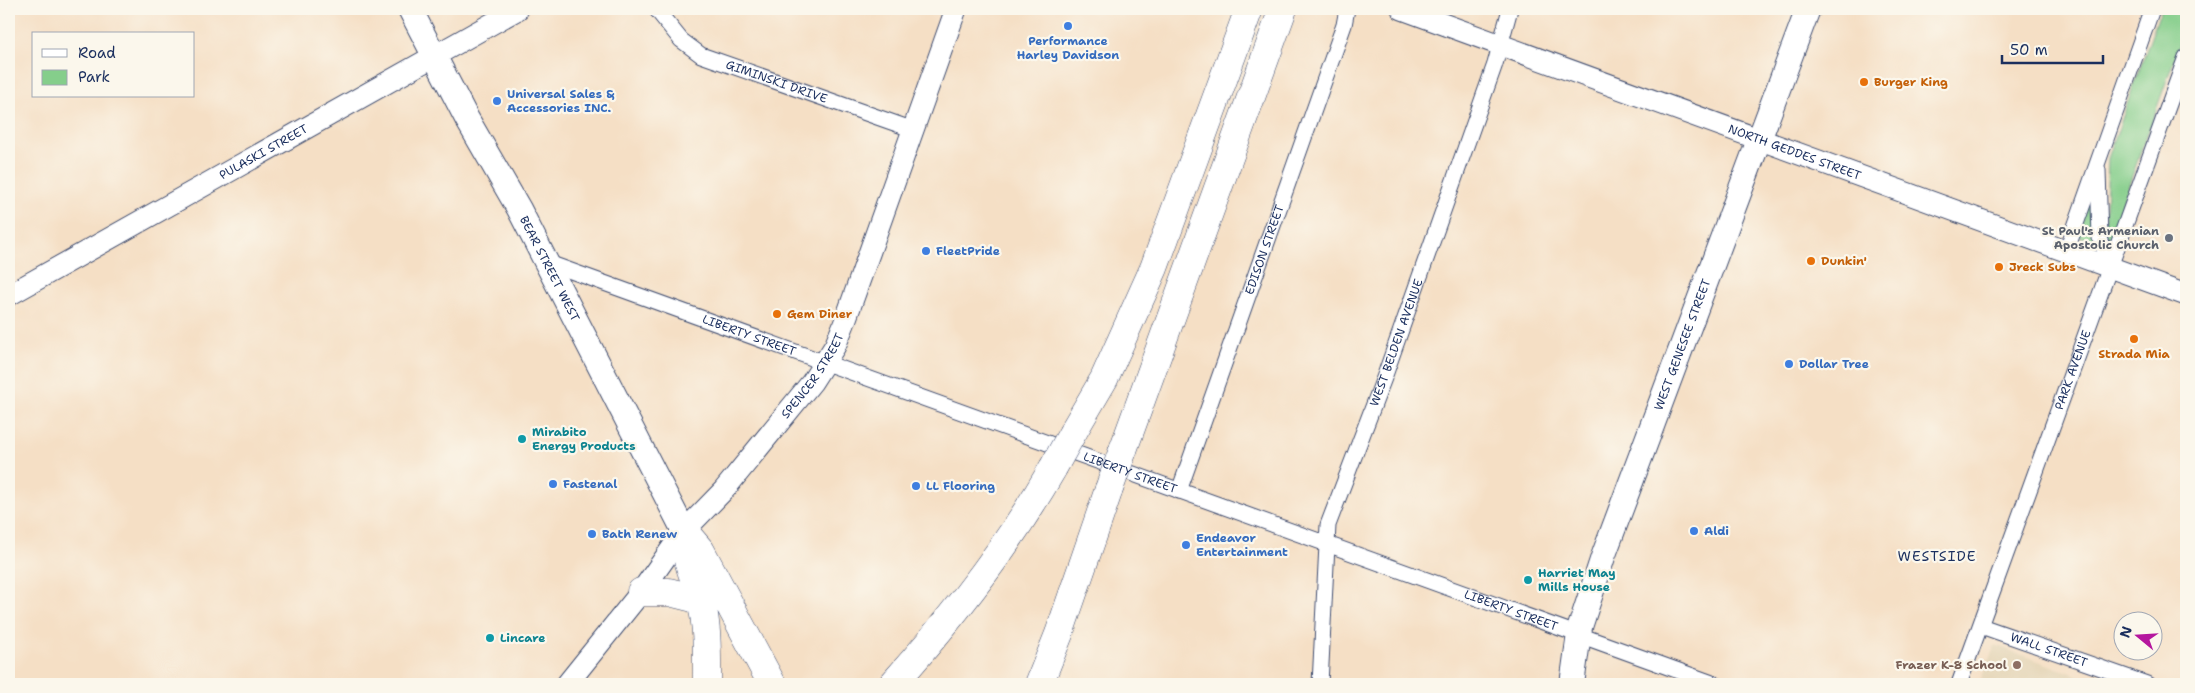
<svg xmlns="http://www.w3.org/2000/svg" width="2195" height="693" font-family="'Shantell Sans',sans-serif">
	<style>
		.built { fill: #e5d6b8 }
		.green { fill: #85ce8b; stroke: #507e74 }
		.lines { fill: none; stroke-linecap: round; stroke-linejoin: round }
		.street-casing { stroke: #3c496d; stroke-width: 17 }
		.secondary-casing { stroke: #3c496d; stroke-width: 23 }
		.primary-casing { stroke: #3c496d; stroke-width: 26 }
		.highway-casing { stroke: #3c496d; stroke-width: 29 }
		.street { stroke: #fff; stroke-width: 15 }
		.secondary { stroke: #fff; stroke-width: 21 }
		.primary { stroke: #fff; stroke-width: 24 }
		.highway { stroke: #fff; stroke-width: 28 }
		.highway-bridge-casing { stroke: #3c496d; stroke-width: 29; stroke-linecap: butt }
		.highway-bridge { stroke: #fff; stroke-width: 28 }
		.shop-dot { fill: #3f7fe0; stroke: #fbf7ec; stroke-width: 2 }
		.food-dot { fill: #e8710a; stroke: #fbf7ec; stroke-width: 2 }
		.worship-dot { fill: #6b7280; stroke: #fbf7ec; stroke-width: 2 }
		.culture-dot { fill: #0f9aa8; stroke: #fbf7ec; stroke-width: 2 }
		.education-dot { fill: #8d6e63; stroke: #fbf7ec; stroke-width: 2 }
		.labels { text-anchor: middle; stroke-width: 4.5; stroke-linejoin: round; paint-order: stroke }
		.shop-label { font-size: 12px; font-weight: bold; fill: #366cbe; stroke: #fbf7ec; text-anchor: start }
		.street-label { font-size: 12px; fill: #1b2f5e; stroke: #fbf7ec }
		.food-label { font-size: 12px; font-weight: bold; fill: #c56008; stroke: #fbf7ec; text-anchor: start }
		.worship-label { font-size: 12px; font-weight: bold; fill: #5b616d; stroke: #fbf7ec; text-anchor: end }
		.culture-label { font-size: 12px; font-weight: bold; fill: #0d838f; stroke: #fbf7ec; text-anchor: start }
		.education-label { font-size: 12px; font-weight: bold; fill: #785e54; stroke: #fbf7ec; text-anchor: end }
		.neighbourhood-label { font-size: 14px; letter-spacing: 1px; fill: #1b2f5e; stroke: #fbf7ec }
	</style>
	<rect width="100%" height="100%" fill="#fbf7ec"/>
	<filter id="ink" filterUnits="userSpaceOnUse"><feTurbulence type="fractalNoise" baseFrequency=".02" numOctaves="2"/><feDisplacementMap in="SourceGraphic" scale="10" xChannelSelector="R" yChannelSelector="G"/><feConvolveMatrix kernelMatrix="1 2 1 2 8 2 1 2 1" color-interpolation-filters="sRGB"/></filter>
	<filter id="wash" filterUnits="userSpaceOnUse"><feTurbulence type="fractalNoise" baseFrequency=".0096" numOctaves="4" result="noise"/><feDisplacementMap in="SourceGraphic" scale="20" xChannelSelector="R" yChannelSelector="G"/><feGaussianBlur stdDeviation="1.12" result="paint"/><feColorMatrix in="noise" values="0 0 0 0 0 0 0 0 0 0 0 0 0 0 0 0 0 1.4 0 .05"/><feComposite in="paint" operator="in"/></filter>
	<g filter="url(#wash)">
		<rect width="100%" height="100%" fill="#f5dfc5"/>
		<!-- built -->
		<path class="built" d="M 1995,645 L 2100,684 L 1979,684 Z"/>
		<!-- green -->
		<path class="green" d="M 2161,9 L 2186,9 L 2186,27 L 2108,243 L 2105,241 L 2108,158 Z
			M 2092,189 L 2094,242 L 2076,235 Z"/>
	</g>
	<g filter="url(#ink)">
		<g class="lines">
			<defs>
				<g id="street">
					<path id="s1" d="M 656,9 L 681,40 L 701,55 L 914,130"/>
					<path d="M 2098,170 L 2100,238 L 2111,268"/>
					<path d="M 2066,252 L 2152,9"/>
					<path id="s2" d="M 546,262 L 1715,684"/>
					<path id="s3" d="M 1179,491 L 1344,25 L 1347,9"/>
					<path id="s4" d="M 1981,626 L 2147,684"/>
					<path id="s5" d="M 1320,684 L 1328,525 L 1384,378 L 1495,64 L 1510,9"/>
					<path id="s6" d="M 1959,684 L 2186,57"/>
				</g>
				<g id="secondary">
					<path id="s7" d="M 1402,9 L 2186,295"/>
					<path id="s8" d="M 9,295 L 518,9"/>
					<path id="s9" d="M 567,684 L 641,592 L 684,531 L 724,490 L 812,382 L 835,346 L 844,324 L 956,9"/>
				</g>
				<g id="primary">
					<path id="s10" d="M 410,9 L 467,119 L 519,209 L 684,531"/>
					<path id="s11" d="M 1572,684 L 1580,627 L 1603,557 L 1808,9"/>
				</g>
				<path id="highway" d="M 1073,432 L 1104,379 L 1154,268 L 1249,9
					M 1123,450 L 1283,9
					M 684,531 L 701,551 L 772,684
					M 685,545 C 687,564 696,581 701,600 C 708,628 707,656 707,684
					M 641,592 L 669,592 L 701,600
					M 893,684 C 953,617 1008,547 1053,468
					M 1039,684 L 1059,634 L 1109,489"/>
			</defs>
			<!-- street casing -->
			<use href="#street" class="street-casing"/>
			<!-- secondary casing -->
			<use href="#secondary" class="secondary-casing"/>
			<!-- primary casing -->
			<use href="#primary" class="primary-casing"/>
			<!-- highway casing -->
			<use href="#highway" class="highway-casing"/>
			<!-- street -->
			<use href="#street" class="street"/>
			<!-- secondary -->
			<use href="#secondary" class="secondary"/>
			<!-- primary -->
			<use href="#primary" class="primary"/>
			<!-- highway -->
			<use href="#highway" class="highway"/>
			<defs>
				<path id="highway-bridge" d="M 1053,468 L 1073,432
					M 1109,489 L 1123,450"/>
			</defs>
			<!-- highway-bridge casing -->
			<use href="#highway-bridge" class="highway-bridge-casing"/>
			<!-- highway-bridge -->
			<use href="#highway-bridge" class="highway-bridge"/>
		</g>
	</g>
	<!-- markers -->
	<g class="shop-dot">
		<circle cx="1068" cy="26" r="5"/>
		<circle cx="497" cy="101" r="5"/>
		<circle cx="926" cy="251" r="5"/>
		<circle cx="1789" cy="364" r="5"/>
		<circle cx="553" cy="484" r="5"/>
		<circle cx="916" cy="486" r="5"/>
		<circle cx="1694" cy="531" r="5"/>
		<circle cx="592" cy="534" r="5"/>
		<circle cx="1186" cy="545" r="5"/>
	</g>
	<g class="food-dot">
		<circle cx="1864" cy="82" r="5"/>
		<circle cx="1811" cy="261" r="5"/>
		<circle cx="1999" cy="267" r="5"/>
		<circle cx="777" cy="314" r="5"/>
		<circle cx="2134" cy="339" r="5"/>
	</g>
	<circle class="worship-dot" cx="2169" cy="238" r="5"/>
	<g class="culture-dot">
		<circle cx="522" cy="439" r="5"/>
		<circle cx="1528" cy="580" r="5"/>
		<circle cx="490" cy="638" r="5"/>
	</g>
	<circle class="education-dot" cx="2017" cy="665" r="5"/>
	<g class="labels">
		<!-- shop labels -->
		<g class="shop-label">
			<text x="1068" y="45" text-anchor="middle">Performance<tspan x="1068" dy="14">Harley Davidson</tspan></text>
			<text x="507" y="98">Universal Sales &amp;<tspan x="507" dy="14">Accessories INC.</tspan></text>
			<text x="936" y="255">FleetPride</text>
			<text x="1799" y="368">Dollar Tree</text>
			<text x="563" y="488">Fastenal</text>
			<text x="926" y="490">LL Flooring</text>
			<text x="1704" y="535">Aldi</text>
			<text x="602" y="538">Bath Renew</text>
			<text x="1196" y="542">Endeavor<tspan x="1196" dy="14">Entertainment</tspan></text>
		</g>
		<!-- street labels -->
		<g class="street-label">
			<text dy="4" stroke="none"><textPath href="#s1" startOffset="145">GIMINSKI DRIVE</textPath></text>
			<text dy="4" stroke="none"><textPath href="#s8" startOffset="292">PULASKI STREET</textPath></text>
			<text dy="4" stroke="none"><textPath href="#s7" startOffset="418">NORTH GEDDES STREET</textPath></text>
			<text dy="4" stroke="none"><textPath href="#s3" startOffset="256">EDISON STREET</textPath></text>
			<text dy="4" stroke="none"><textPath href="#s10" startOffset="295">BEAR STREET WEST</textPath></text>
			<text dy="4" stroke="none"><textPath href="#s2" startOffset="216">LIBERTY STREET</textPath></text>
			<text dy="4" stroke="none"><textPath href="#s5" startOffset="354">WEST BELDEN AVENUE</textPath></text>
			<text dy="4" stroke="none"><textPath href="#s11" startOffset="358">WEST GENESEE STREET</textPath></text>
			<text dy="4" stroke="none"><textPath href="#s6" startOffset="334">PARK AVENUE</textPath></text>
			<text dy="4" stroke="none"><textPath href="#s9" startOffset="395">SPENCER STREET</textPath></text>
			<text dy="4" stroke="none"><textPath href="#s2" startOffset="621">LIBERTY STREET</textPath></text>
			<text dy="4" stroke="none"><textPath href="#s2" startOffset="1026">LIBERTY STREET</textPath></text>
			<text dy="4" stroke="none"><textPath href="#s4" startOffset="72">WALL STREET</textPath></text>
		</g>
		<!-- food labels -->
		<g class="food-label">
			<text x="1874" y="86">Burger King</text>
			<text x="1821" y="265">Dunkin'</text>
			<text x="2009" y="271">Jreck Subs</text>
			<text x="787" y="318">Gem Diner</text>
			<text x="2134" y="358" text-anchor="middle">Strada Mia</text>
		</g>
		<!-- worship labels -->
		<g class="worship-label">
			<text x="2159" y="235">St Paul's Armenian<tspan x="2159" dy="14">Apostolic Church</tspan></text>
		</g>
		<!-- culture labels -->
		<g class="culture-label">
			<text x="532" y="436">Mirabito<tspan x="532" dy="14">Energy Products</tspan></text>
			<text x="1538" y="577">Harriet May<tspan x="1538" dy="14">Mills House</tspan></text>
			<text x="500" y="642">Lincare</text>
		</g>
		<!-- education labels -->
		<g class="education-label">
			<text x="2007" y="669">Frazer K-8 School</text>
		</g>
		<!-- neighbourhood labels -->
		<g class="neighbourhood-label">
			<text x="1937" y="561">WESTSIDE</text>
		</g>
	</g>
	<!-- margin -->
	<rect width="2195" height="693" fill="none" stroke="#fbf7ec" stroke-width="30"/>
	<!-- legend -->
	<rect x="32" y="32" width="162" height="65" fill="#fbf7ec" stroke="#a1a7b3"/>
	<rect x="42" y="49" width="25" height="8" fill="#ffffff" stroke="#a1a7b3"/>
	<text x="78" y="58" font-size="15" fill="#1b2f5e">Road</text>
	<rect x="42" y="70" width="25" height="15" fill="#85ce8b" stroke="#a1a7b3"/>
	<text x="78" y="82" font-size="15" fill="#1b2f5e">Park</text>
	<!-- north arrow -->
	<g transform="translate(2138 636) rotate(288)"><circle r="24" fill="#fbf7ec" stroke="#a1a7b3"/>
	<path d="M0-4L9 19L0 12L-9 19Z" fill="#b5179e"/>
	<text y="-8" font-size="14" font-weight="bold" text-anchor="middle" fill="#1b2f5e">N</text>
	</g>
	<!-- scale -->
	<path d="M2002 55v8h101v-8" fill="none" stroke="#1b2f5e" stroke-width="2.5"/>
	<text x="2010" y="55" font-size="15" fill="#1b2f5e" stroke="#fbf7ec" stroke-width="4" paint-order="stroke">50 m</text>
</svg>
